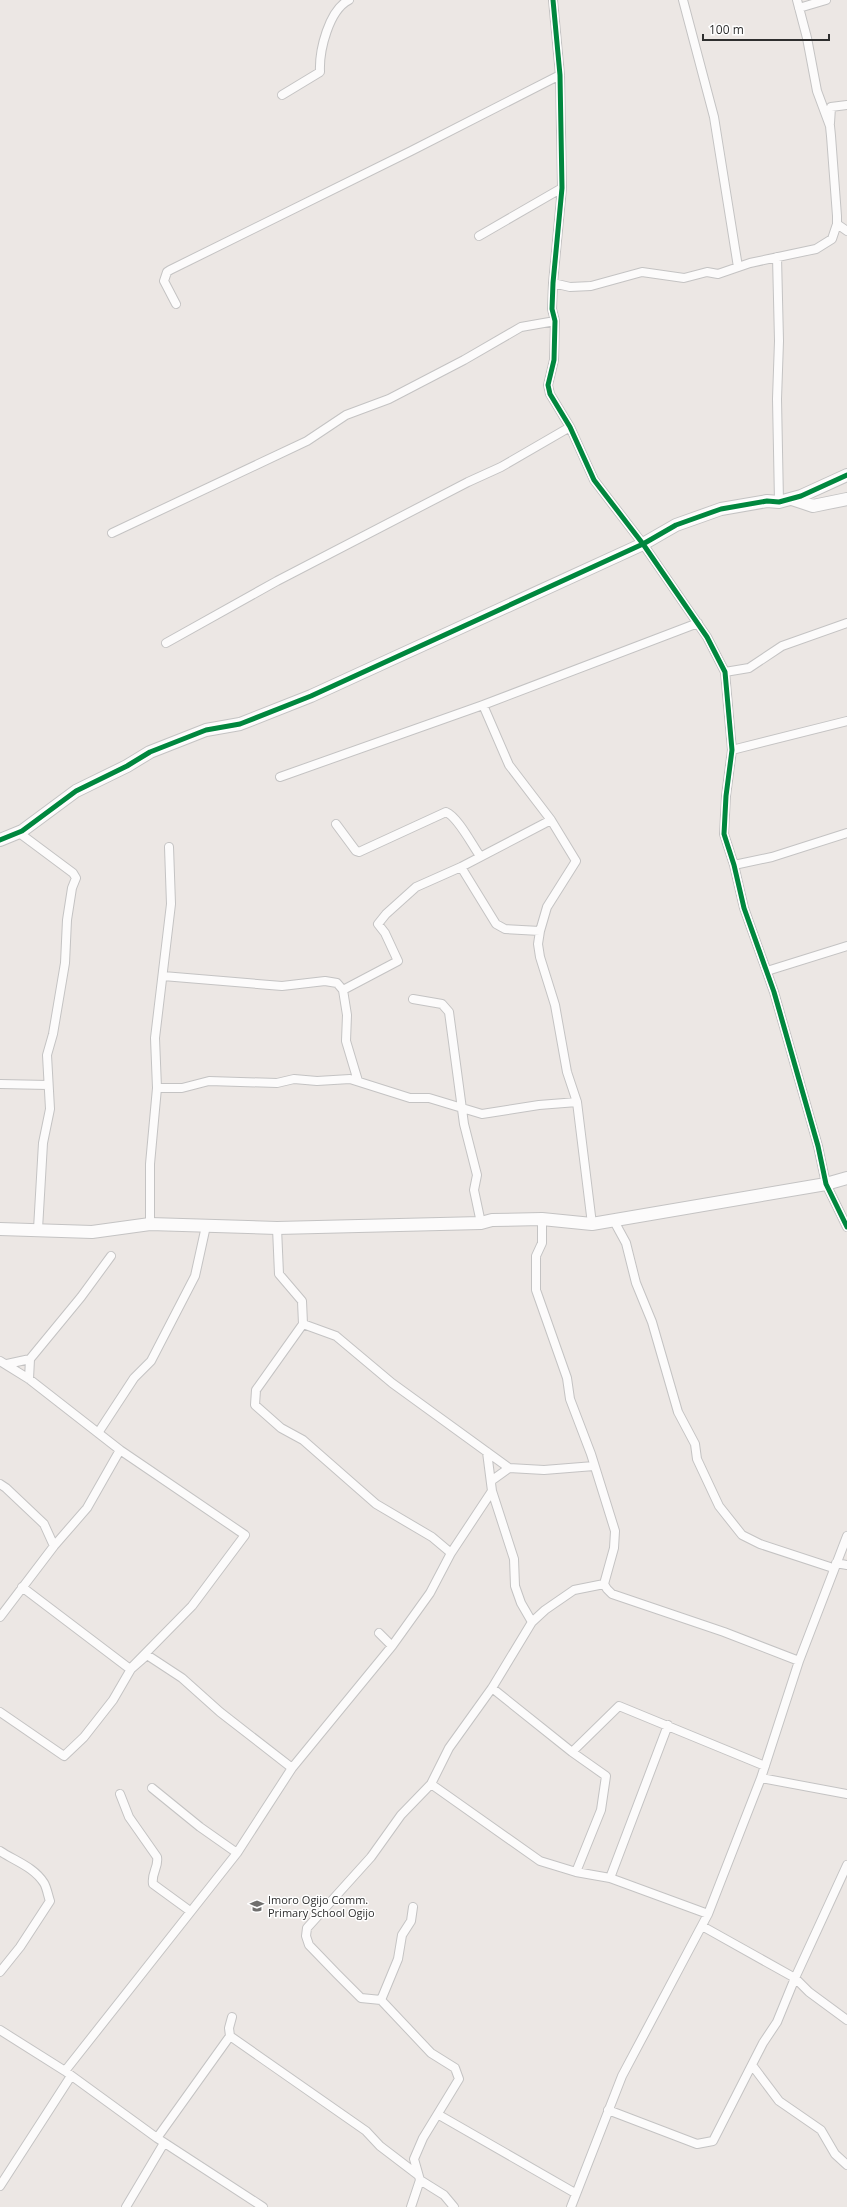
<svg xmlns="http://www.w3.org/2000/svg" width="847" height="2207" font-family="'Open Sans',sans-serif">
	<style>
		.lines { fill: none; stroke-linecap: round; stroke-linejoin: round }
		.street-casing { stroke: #c4c3c3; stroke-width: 10 }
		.secondary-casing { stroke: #c4c3c3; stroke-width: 14 }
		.street { stroke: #fcfbfb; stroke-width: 8 }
		.secondary { stroke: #fcfbfb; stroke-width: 12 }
		.cycleway-casing { stroke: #fff; stroke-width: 8 }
		.cycleway { stroke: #00873e; stroke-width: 5 }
		.labels { text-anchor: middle; stroke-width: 3; stroke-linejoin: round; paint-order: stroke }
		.poi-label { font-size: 11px; fill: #2e2e2e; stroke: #fff; text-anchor: start }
	</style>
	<rect width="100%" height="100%" fill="#ece7e4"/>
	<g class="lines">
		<defs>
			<path id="street" d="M 553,0 L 560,75 L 562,188 L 553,283 L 552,309 L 555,321 L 554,360 L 548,385 L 550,394 L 570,427 L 594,480 L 643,544 L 707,637 L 725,672 L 732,750 L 726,796 L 724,834 L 734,865 L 744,908 L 774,992 L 818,1146 L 826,1184 L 847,1227
				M 683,0 L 714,117 L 738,267
				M 799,8 L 826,0
				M 282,95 L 320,72 C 319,50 329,10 349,0
				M 830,123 L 831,107 L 847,105
				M 837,224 L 847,231
				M 479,236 L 562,188
				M 777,257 L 779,341 L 777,399 L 779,502
				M 553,283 L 570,287 L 591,286 L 642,272 L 684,278 L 707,272 L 718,274 L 750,263 L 816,249 L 832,239 L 837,224 L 837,216 L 831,136 L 830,126 L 817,91 L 807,38 L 797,0
				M 176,304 L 164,281 L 167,272 L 170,270 L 411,151 L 560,75
				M 112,533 L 307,441 L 346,415 L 389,399 L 464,360 L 521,327 L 555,321
				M 166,643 L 277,581 L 468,482 L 501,467 L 570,427
				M 725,672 L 749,668 L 782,646 L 847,623
				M 483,705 L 509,765 L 551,820 L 576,861 L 547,907 L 540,931 L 538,944 L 540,957 L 555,1005 L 567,1072 L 577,1102 L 592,1224
				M 732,750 L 847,721
				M 280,777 L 483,705 L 698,623
				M 336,824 L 356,851 L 359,852 L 446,812 C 458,817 472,845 480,856
				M 18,832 L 73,873 L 76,878 L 72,888 L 67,920 L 65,963 L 53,1034 L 47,1055 L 50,1109 L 43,1143 L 38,1229
				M 734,865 L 772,857 L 847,833
				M 461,867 L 496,924 L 505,929 L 540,931
				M 767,971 L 847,946
				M 163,976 L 282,986 L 325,981 L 337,983 L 343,990 L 347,1015 L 346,1041 L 358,1081
				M 343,990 L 398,961 L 385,933 L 378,924 L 386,914 L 416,887 L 461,867 L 551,820
				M 413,999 L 442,1004 L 449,1012 L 464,1124 L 477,1175 L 474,1190 L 481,1223
				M 0,1084 L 48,1085
				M 157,1088 L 182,1088 L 209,1081 L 277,1083 L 294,1079 L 317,1081 L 350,1079 L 410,1098 L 429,1098 L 482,1114 L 539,1105 L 577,1102
				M 542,1219 L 542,1243 L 536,1256 L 536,1290 L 567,1378 L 570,1399 L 591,1454 L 615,1531 L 614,1548 L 604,1584 L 607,1589 L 612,1594 L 724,1632 L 799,1661
				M 614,1221 L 626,1243 L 636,1283 L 652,1322 L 678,1412 L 695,1444 L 697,1459 L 719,1506 L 742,1535 L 760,1544 L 833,1568
				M 150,1224 L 150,1164 L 157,1088 L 155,1038 L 171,904 L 169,847
				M 277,1228 L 279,1274 L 302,1301 L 303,1324 L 336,1336 L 392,1383 L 509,1468 L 544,1470 L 594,1466
				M 303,1324 L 256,1390 L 255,1405 L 281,1428 L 303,1440 L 376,1504 L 432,1537 L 451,1553
				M 0,1361 L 29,1379 L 120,1450 L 87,1508 L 54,1546
				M 7,1364 L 30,1359
				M 29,1379 L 30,1359 L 81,1297 L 111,1256
				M 98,1433 L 134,1378 L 151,1361 L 195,1276 L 206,1226
				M 491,1481 L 509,1468
				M 0,1484 L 6,1488 L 44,1524 L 54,1546 L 0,1617
				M 492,1491 L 514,1559 L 515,1586 L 521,1603 L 532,1622
				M 836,1563 L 847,1565
				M 604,1584 L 574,1590 L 545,1610 L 532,1622 L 492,1688 L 449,1748 L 431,1784 L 540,1861 L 576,1872 L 610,1878 L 708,1914
				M 22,1587 L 130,1669 L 192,1606 L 245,1535 L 120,1450
				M 379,1633 L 392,1646
				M 492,1688 L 572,1752 L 606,1776 L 601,1810 L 576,1872
				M 0,1712 L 64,1756 L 84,1737 L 113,1700 L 131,1669 L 147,1655 L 182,1678 L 220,1712 L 292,1768
				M 572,1752 L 619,1706 L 765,1766
				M 761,1778 L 847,1794
				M 152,1788 L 200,1827 L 237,1853
				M 120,1794 L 129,1817 L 157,1857 C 159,1867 151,1873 153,1884 L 190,1911
				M 0,1851 C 15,1861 34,1867 44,1883 C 47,1888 48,1896 50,1901 L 20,1947 L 0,1972
				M 610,1878 L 668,1725
				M 702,1926 L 795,1978 L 809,1992 L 847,2020
				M 381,2000 L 361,1998 L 337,1974 L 309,1945 L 306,1936 L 307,1928 L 371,1857 L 401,1815 L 431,1784
				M 0,2030 L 65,2071 L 157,2138 L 263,2207
				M 230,2036 L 366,2131 L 380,2146 L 418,2175
				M 752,2065 L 779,2101 L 821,2130 L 835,2154 L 847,2165
				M 65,2071 L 237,1853 L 292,1768 L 392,1646 L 430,1593 L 451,1553 L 492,1491 L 487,1452
				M 608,2110 L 697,2144 L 713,2141 L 763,2043 L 777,2022 L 795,1978 L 847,1865
				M 439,2115 L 575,2193
				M 157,2138 L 230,2036 L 229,2028 L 232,2017
				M 420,2180 L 444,2195 L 454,2207
				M 0,2186 L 71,2076
				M 126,2207 L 164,2143
				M 411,2207 L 420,2180 L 414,2159 L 423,2138 L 459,2079 L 455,2068 L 431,2053 L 381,2000 L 398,1959 L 402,1935 L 411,1921 L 413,1907
				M 571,2207 L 622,2076 L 708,1914 L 761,1778 L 799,1661 L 847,1536"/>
			<path id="secondary" d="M 792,499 L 813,506 L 847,499
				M 0,840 L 22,831 L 76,791 L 127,766 L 150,752 L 206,730 L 240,724 L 311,696 L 643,544 L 676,525 L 721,509 L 767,501 L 779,502 L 801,496 L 847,475
				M 0,1229 L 92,1232 L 150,1224 L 277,1228 L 481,1223 L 492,1220 L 542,1219 L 592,1224 L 826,1184 L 847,1178"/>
		</defs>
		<!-- street casing -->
		<use href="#street" class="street-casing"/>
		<!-- secondary casing -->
		<use href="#secondary" class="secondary-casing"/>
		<!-- street -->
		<use href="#street" class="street"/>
		<!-- secondary -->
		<use href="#secondary" class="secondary"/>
		<defs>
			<path id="cycleway" d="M 553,0 L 560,75 L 562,188 L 553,283 L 552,309 L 555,321 L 554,360 L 548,385 L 550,394 L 570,427 L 594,480 L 643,544 L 707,637 L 725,672 L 732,750 L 726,796 L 724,834 L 734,865 L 744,908 L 774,992 L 818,1146 L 826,1184 L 847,1227
				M 0,840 L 22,831 L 76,791 L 127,766 L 150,752 L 206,730 L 240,724 L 311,696 L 643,544 L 676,525 L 721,509 L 767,501 L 779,502 L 801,496 L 847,475"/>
		</defs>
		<!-- cycleway casing -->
		<use href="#cycleway" class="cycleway-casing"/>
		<!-- cycleway -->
		<use href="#cycleway" class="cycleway"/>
	</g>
	<!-- icons -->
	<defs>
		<symbol id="school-bare" viewBox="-9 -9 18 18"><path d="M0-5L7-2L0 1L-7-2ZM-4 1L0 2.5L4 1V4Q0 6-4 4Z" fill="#706f6e" stroke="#fff" stroke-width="2.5" paint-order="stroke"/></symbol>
	</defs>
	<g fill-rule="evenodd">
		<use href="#school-bare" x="247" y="1896" width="20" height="20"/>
	</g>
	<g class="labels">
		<!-- poi labels -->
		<g class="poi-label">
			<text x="268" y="1904">Imoro Ogijo Comm.<tspan x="268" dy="13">Primary School Ogijo</tspan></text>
		</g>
	</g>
	<!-- scale -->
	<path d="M703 34v6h126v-6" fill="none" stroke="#2e2e2e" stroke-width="2"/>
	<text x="709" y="34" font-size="12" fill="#2e2e2e" stroke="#ffffff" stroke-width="3" paint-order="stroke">100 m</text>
</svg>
